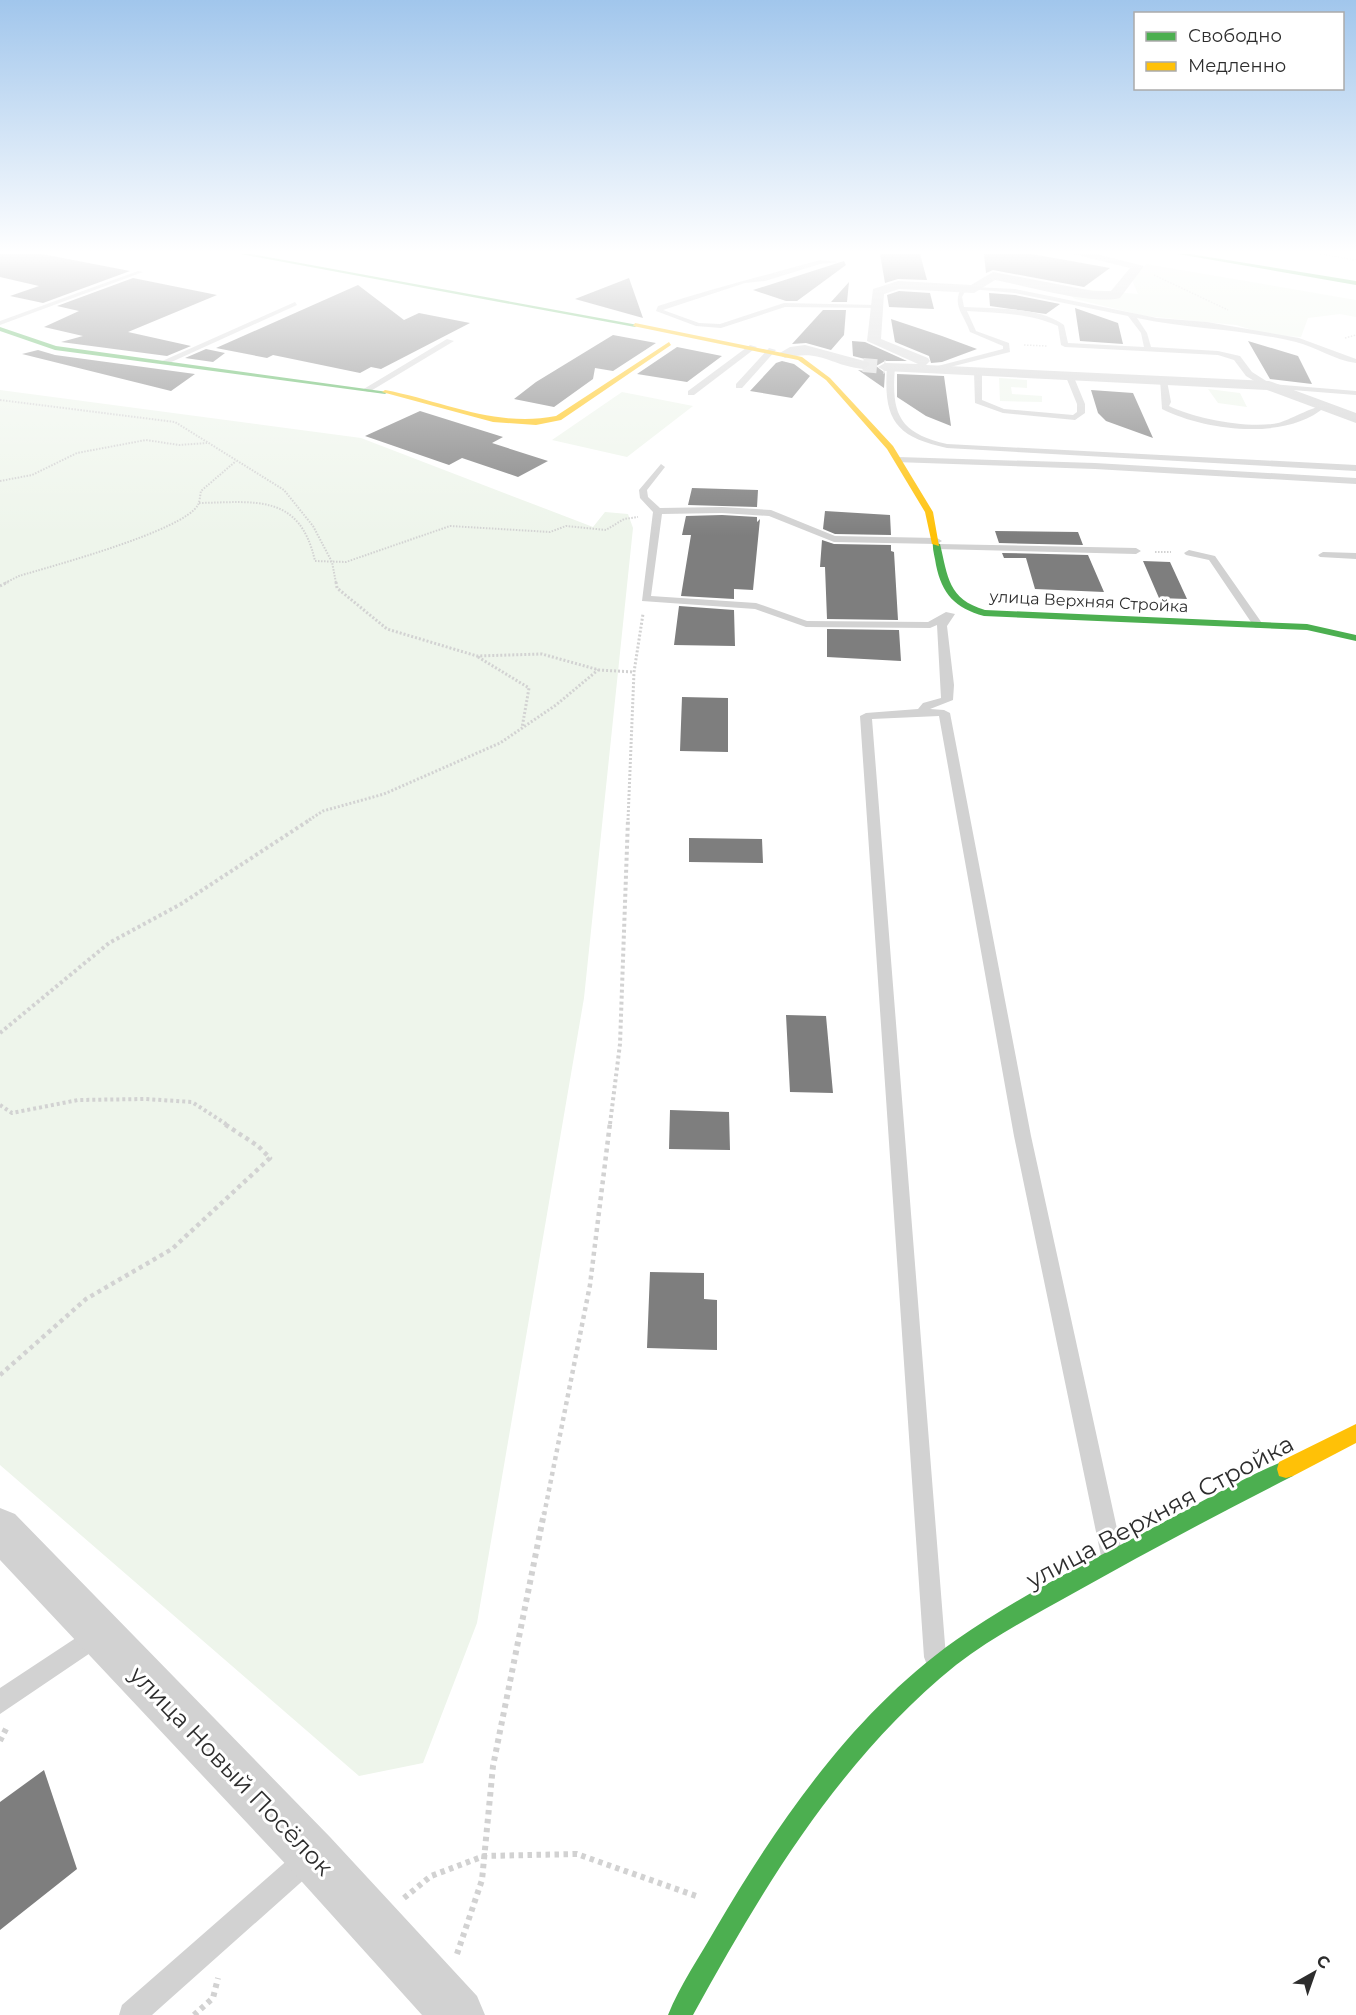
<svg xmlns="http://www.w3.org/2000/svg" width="1356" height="2015" font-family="Montserrat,sans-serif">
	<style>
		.green { fill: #eef5eb }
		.building { fill: #7e7e7e }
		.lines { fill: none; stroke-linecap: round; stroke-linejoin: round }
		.street-tunnel { stroke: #d5d5d5; stroke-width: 14; stroke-dasharray: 14 7; stroke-linecap: butt }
		.path-far5 { stroke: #d2d2d2; stroke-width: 1.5; stroke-dasharray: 1.5 1.5; stroke-linecap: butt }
		.path-far4 { stroke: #d2d2d2; stroke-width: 2; stroke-dasharray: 1.5 1.5; stroke-linecap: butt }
		.path-far3 { stroke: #d2d2d2; stroke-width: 3; stroke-dasharray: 2 2; stroke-linecap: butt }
		.path-far2 { stroke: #d2d2d2; stroke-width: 4; stroke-dasharray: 3 3; stroke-linecap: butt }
		.path-far1 { stroke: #d2d2d2; stroke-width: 4.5; stroke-dasharray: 4 4; stroke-linecap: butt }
		.path { stroke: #d2d2d2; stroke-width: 6; stroke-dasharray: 4.5 4.5; stroke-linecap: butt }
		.lane { fill: #d2d2d2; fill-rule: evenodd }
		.street { fill: #d2d2d2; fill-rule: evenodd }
		.fast { fill: #4caf50; fill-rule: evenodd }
		.slow { fill: #ffc107; fill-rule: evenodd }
		.labels { text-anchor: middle; stroke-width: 6; stroke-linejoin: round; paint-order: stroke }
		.far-street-label { font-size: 16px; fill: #2d2d2d; stroke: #fff }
		.near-street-label { font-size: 24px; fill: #2d2d2d; stroke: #fff }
	</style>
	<rect width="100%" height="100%" fill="#fff"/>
	<!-- green -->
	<path class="green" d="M 1146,264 L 1356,300 L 1356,317 L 1340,314 L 1308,318 L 1301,337 L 1269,335 L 1236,325 L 1145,316 L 1075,299 L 1059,287 L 1138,294 L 1132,280 Z
		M 999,378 L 1027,380 L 1027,388 L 1011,387 L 1012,394 L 1042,396 L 1042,402 L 1000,401 Z
		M 1208,389 L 1240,393 L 1247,407 L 1218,403 Z
		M 0,390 L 361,438 L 593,527 L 605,512 L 628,514 L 633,528 L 584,998 L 477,1623 L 423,1763 L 359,1776 L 0,1465 Z
		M 622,392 L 693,406 L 627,457 L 552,440 Z"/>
	<!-- building -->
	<path class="building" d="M 0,254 L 42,254 L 130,271 L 43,303 L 10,296 L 39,286 L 0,277 Z
		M 880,254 L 920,254 L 927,280 L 898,279 L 885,283 Z
		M 984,254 L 1032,254 L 1110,268 L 1084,287 L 993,270 L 986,273 Z
		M 844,261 L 846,265 L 797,301 L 786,301 L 753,290 Z
		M 133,278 L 217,295 L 128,332 L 191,346 L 167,356 L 61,342 L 83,336 L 44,327 L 79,311 L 57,306 Z
		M 629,278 L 643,318 L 575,299 Z
		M 849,282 L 847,302 L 831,302 Z
		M 358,285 L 404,320 L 419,313 L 470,323 L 381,369 L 371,367 L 360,373 L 273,355 L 267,358 L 216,348 Z
		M 899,291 L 930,293 L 934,309 L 889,307 L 887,295 Z
		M 989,293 L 1015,295 L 1060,304 L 1046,314 L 990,306 Z
		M 1075,308 L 1118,323 L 1123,344 L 1080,341 Z
		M 823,310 L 846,310 L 844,335 L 831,350 L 806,343 L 792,344 Z
		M 891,319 L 942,336 L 977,349 L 942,362 L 931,363 L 929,356 L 895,342 Z
		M 613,335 L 656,343 L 613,371 L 595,368 L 593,379 L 554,407 L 514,399 L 536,382 Z
		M 852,341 L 865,342 L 907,361 L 885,361 L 876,366 L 885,373 L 884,388 L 858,370 L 864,371 L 872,364 L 869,360 L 853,356 Z
		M 1248,341 L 1298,356 L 1312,384 L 1270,379 Z
		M 677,347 L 722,356 L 687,382 L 637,374 Z
		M 206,349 L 225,353 L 213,362 L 185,358 Z
		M 38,350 L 55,355 L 195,374 L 171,391 L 22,354 Z
		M 782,361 L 794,364 L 810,376 L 792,398 L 750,391 L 776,363 Z
		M 897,374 L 944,376 L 951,426 L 926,416 L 897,397 Z
		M 1091,390 L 1133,393 L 1153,438 L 1106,421 L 1098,413 Z
		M 420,411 L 503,437 L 492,443 L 548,461 L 518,477 L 462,458 L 449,465 L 365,436 Z
		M 692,488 L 758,490 L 757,507 L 688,505 Z
		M 825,511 L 890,515 L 891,535 L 835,534 L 823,529 Z
		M 722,515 L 757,517 L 757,522 L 760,519 L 753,590 L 734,589 L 734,599 L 681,596 L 691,535 L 682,535 L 686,516 Z
		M 995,531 L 1078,532 L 1083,545 L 999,543 Z
		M 822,540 L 834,544 L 891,545 L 891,551 L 894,552 L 898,620 L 827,619 L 825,567 L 820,567 Z
		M 1002,553 L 1088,555 L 1104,592 L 1035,589 L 1026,558 L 1004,558 Z
		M 1143,561 L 1170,562 L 1187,599 L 1159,598 Z
		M 679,606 L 734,610 L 735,646 L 674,645 Z
		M 827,629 L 899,630 L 901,661 L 827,657 Z
		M 682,697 L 728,698 L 728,752 L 680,751 Z
		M 689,838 L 762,839 L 763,863 L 689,862 Z
		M 786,1015 L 826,1016 L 833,1093 L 790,1092 Z
		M 670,1110 L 729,1112 L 730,1150 L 669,1149 Z
		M 650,1272 L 704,1273 L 704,1299 L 717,1300 L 717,1350 L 647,1348 Z
		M 44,1770 L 77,1869 L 0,1930 L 0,1802 Z"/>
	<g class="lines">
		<!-- street-tunnel -->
		<path class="street-tunnel" d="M 863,365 L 885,367"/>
		<!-- path-far5 -->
		<path class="path-far5" d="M 1320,254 L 1356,260
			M 1154,275 L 1228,310
			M 1345,338 L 1356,335
			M 1024,345 L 1047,346"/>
		<!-- path-far4 -->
		<path class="path-far4" d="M 0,400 L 175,422 L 284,490 L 313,526 L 332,562 L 336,583
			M 0,481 L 32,475 L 77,453 L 146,440 L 179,445 L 207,443
			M 199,503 C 255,502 300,493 315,561 L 346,562 L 450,526 L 550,532 L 566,526 L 606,530 L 624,519 L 638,517
			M 1155,552 L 1171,552
			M 5,583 L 19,576 C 52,566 183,531 198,505 C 200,501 200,495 201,491 L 236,461"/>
		<!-- path-far3 -->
		<path class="path-far3" d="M 336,582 L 337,588 L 387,629 L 477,656 L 542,654 L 599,670 L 634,672
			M 0,586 L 8,582
			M 478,657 L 529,688 L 522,728
			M 309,820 L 323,811 L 384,794 L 500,743 L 556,705 L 598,670
			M 628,820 L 634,672 L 643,614"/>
		<!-- path-far2 -->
		<path class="path-far2" d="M 0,1033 L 109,943 L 181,904 L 311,819
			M 0,1105 L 12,1113 L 78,1100 L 145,1099 L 192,1102 L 226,1124
			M 610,1124 L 620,1044 L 628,819"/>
		<!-- path-far1 -->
		<path class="path-far1" d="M 0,1375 L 86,1299 L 172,1249 L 270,1158 L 258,1146 L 223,1123
			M 544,1515 L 590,1285 L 610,1123"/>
		<!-- path -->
		<path class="path" d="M 0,1741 L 8,1725
			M 404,1898 L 431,1876 L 484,1856 L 577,1854 L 699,1897
			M 457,1954 L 482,1880 L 493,1766 L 544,1513
			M 194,2015 L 213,1998 L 218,1978"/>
		<!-- lane -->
		<path class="lane" d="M 820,260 L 839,262 L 820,264 L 765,281 L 745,283 L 663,310 L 699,323 L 720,324 L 784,303 L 877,305 L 879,308 L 785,307 L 721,328 L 696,326 L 656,311 L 658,306 C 712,289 766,275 820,260 Z
			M 138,271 L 143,272 L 0,325 L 0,321 Z
			M 962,287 L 967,288 L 962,297 L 964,307 C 995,309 1038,306 1064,325 L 1068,343 L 1144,347 L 1141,333 L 1128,316 L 1015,293 L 971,289 L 974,287 L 1015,289 L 1157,318 L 1207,322 L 1299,338 L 1356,359 L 1356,363 C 1334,360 1316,347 1296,342 C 1243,329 1189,329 1137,318 L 1147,333 L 1151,347 L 1218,351 L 1240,356 L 1252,372 L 1271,384 L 1356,391 L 1356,395 L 1266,388 L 1246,376 L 1234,360 L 1218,355 L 1065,347 L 1061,345 L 1058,326 C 1030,313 997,313 967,311 L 976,331 L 1009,343 L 1010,352 L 934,371 L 934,367 L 1003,349 L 1003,346 L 970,332 C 964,314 951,305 962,287 Z
			M 295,302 L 297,305 L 167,364 L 160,362 Z
			M 447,339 L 454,341 L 369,392 L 362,390 Z
			M 750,345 L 757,347 L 694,395 L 688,395 L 688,391 Z
			M 769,348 L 776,350 L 742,388 L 736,388 L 736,384 Z
			M 891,365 L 895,367 C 891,414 899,433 947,444 L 1356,465 L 1356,471 L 947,448 C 896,437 883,420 887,367 Z
			M 978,370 L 982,372 L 982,400 L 1004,409 L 1073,415 L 1077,412 L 1077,404 L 1066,377 L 1073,375 L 1085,404 L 1085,413 L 1075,420 L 1003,413 L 975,403 L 974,372 Z
			M 1160,379 L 1167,381 L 1171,402 L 1169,406 C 1196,419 1249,429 1278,423 C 1290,420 1318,403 1325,407 C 1285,441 1206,431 1162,409 Z
			M 898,457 L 1095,463 L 1356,478 L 1356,484 L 1095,469 L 895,462 L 895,458 Z
			M 661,464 L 665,467 L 647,490 L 648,497 L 660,508 L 722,507 L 771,510 L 835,536 L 937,538 L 942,541 L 937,544 L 834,542 L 769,516 L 722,513 L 662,514 L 651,596 L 756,603 L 807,621 L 928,622 L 946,612 L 955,614 L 947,626 L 954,685 L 953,700 L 930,709 L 944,710 L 950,713 L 1031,1136 L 1123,1556 L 1120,1564 L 1112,1567 L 1104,1564 L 1101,1556 L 1014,1136 L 939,716 L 872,719 L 946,1657 L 943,1665 L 935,1668 L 927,1665 L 924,1657 L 860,716 L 866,713 L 918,709 L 923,703 L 941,698 L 937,625 L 930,628 L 806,627 L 755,609 L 642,601 L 653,512 L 640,498 L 639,490 Z
			M 938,544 L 1136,548 L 1141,551 L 1136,554 L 935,549 L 933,547 Z
			M 1189,550 L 1215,556 L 1264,626 L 1263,628 L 1255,628 L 1209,560 L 1186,555 L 1184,553 Z
			M 1323,552 L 1356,553 L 1356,559 L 1320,557 L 1318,555 Z
			M 97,1624 L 105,1627 L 108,1635 L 105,1643 L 0,1714 L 0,1688 Z
			M 308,1846 L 317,1850 L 321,1859 L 317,1868 L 152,2015 L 119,2015 L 122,2005 L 299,1850 Z"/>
		<!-- street -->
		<path class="street" d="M 1073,254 L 1096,254 L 1144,266 L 1120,298 C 1090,305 1027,286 995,280 L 974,293 L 899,289 L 884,294 L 881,339 L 928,358 L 930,361 L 926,365 L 1269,381 L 1356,413 L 1356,423 L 1267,390 L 885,371 L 878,367 L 885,363 L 918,364 L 867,341 L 873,289 L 898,281 L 971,285 L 993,272 L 1093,291 L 1111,291 L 1130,268 Z
			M 805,345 L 868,362 L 870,365 L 863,369 C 829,365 821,349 785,358 L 778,354 L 790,347 Z
			M 0,1508 L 15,1514 L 330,1837 L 477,1996 L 485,2015 L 422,2015 L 294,1873 L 0,1560 Z"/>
		<!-- fast -->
		<path class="fast" d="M 240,254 L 251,254 L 638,325 L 635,327 Z
			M 1178,254 L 1190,254 L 1356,281 L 1356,285 Z
			M 0,327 L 56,346 L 388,392 L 385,394 L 55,350 L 0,331 Z
			M 933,542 L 940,544 C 948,577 948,599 985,610 L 1307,624 L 1356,635 L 1356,641 L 1307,630 L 984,616 C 955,608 942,594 936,565 C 935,557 932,549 933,542 Z
			M 1286,1460 L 1293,1462 L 1295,1469 L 1293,1476 C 1218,1514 1145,1553 1072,1594 C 1033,1616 992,1637 956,1665 C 840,1759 764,1886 693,2015 L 668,2015 C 680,1985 700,1956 716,1928 C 779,1821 853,1713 956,1640 C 1014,1599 1081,1566 1145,1532 C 1191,1508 1238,1480 1286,1460 Z"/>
		<!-- slow -->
		<path class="slow" d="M 635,323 L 802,357 L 830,378 L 893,446 L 933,512 L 939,546 L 932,544 L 925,512 L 887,449 L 826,380 L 798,360 L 633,326 Z
			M 669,342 L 671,345 L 561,420 L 536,425 L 493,422 L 382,392 L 385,390 C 443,401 496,428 556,416 Z
			M 1356,1424 L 1356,1443 L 1293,1476 L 1286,1478 L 1279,1476 L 1277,1469 L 1279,1462 Z"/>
	</g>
	<!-- sky -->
	<linearGradient id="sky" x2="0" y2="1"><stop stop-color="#a1c6ec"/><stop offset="0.47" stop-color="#fff"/><stop offset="1" stop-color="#fff" stop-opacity="0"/></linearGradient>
	<rect width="1356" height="536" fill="url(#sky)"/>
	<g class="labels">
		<!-- far-street labels -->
		<g class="far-street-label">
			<text transform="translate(1089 601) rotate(3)" y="6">улица Верхняя Стройка</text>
		</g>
		<!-- near-street labels -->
		<g class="near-street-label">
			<text transform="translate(1160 1512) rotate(-28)" y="8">улица Верхняя Стройка</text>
			<text transform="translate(231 1771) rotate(46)" y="8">улица Новый Посёлок</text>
		</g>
	</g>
	<!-- legend -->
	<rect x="1134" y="12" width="210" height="78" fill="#ffffff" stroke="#ababab" stroke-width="1.5"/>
	<rect x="1146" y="32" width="30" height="9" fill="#4caf50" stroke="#ababab" stroke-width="1.5"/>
	<text x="1188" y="42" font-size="18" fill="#2d2d2d">Свободно</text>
	<rect x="1146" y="62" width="30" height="9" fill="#ffc107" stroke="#ababab" stroke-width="1.5"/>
	<text x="1188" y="72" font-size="18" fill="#2d2d2d">Медленно</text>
	<!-- north arrow -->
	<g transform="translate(1314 1973) rotate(40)" stroke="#ffffff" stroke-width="4.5" paint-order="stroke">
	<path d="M0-4.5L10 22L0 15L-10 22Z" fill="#2d2d2d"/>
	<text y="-9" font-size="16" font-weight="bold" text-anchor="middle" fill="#2d2d2d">С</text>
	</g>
</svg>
